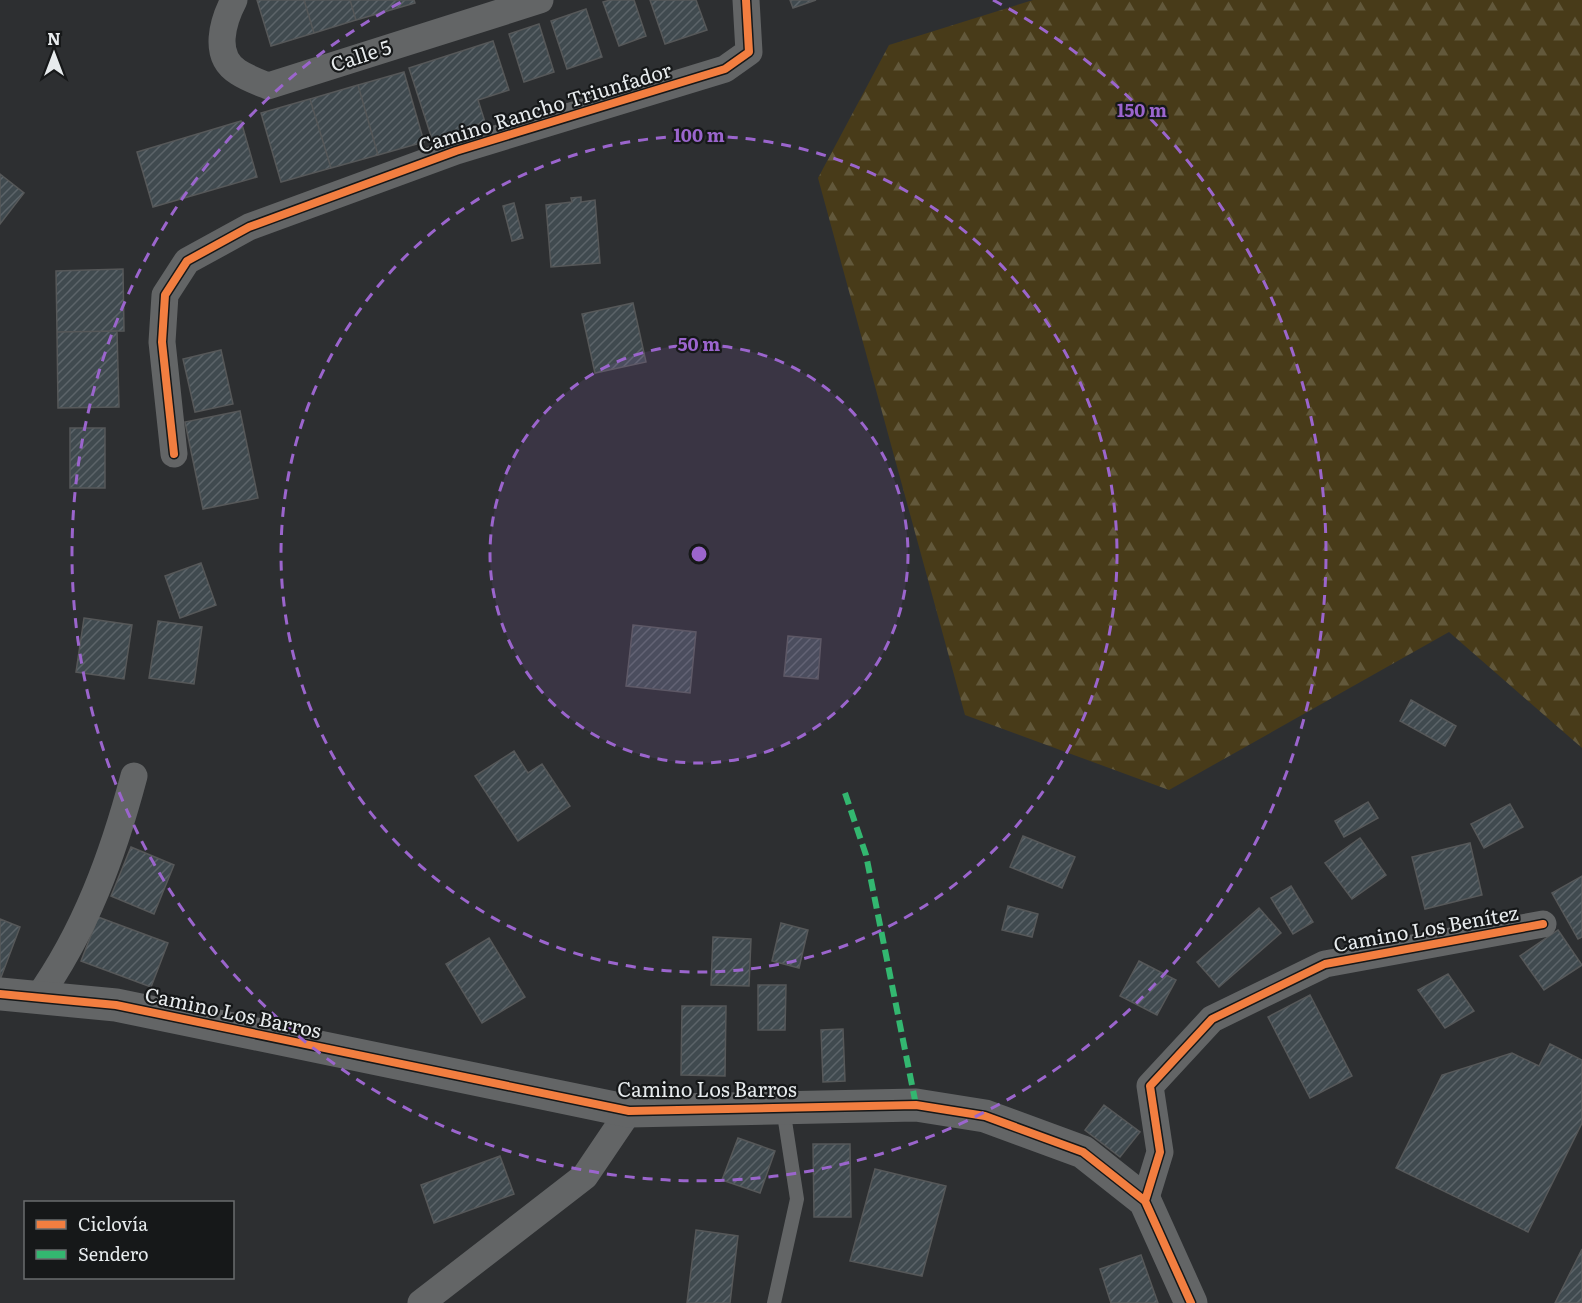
<svg xmlns="http://www.w3.org/2000/svg" width="1582" height="1303" font-family="Literata,serif">
	<style>
		.forest { fill: url(#forest-firs) }
		.building { fill: url(#building-hatch); stroke: #565859; stroke-width: 1.5 }
		.lines { fill: none; stroke-linecap: round; stroke-linejoin: round }
		.lane { stroke: #636566; stroke-width: 14 }
		.street { stroke: #636566; stroke-width: 27 }
		.secondary { stroke: #636566; stroke-width: 33 }
		.quiet { stroke: #33b770; stroke-width: 6; stroke-dasharray: 12 6; stroke-linecap: butt }
		.cycleway-casing { stroke: #161819; stroke-width: 11 }
		.cycleway { stroke: #f27e40; stroke-width: 8 }
		.ring { fill: none; stroke: #9b65cd; stroke-width: 3; stroke-dasharray: 10 8 }
		.labels { text-anchor: middle; stroke-width: 4.5; stroke-linejoin: round; paint-order: stroke }
		.street-label { font-size: 20px; fill: #e7ebed; stroke: #161819 }
		.centre { fill: #9b65cd; stroke: #161819; stroke-width: 3 }
		.ring-label { font-size: 18px; text-anchor: middle; font-weight: bold; fill: #9b65cd; stroke: #161819; stroke-width: 4.5; stroke-linejoin: round; paint-order: stroke }
	</style>
	<defs>
		<pattern id="forest-firs" width="22" height="20" patternUnits="userSpaceOnUse" patternTransform="scale(1.5)"><rect width="22" height="20" fill="#483b19"/><path d="M5 1l3.5 6h-7zM16 11l3.5 6h-7z" fill="#62583b"/></pattern>
		<pattern id="building-hatch" width="6" height="6" patternUnits="userSpaceOnUse" patternTransform="scale(1.5)"><rect width="6" height="6" fill="#404a4f"/><path d="M-1 1l2-2M0 6l6-6M5 7l2-2" fill="none" stroke="#5c6469"/></pattern>
	</defs>
	<rect width="100%" height="100%" fill="#2d2f31"/>
	<!-- forest -->
	<path class="forest" d="M 1033,0 L 1582,0 L 1582,748 L 1449,632 L 1169,790 L 965,715 L 818,178 L 889,45 Z"/>
	<!-- building -->
	<path class="building" d="M 257,0 L 304,0 L 314,33 L 271,46 Z
		M 304,0 L 350,0 L 356,20 L 314,33 Z
		M 350,0 L 414,0 L 415,3 L 356,20 Z
		M 610,0 L 634,0 L 646,36 L 619,46 L 603,2 Z
		M 650,0 L 696,0 L 707,30 L 665,44 Z
		M 790,0 L 816,0 L 793,8 Z
		M 586,9 L 602,57 L 567,69 L 551,21 Z
		M 539,24 L 554,72 L 524,82 L 509,34 Z
		M 493,41 L 509,90 L 478,100 L 485,122 L 432,139 L 409,68 Z
		M 404,72 L 424,142 L 378,155 L 358,85 Z
		M 358,85 L 378,155 L 331,168 L 310,99 Z
		M 310,99 L 331,168 L 281,182 L 261,113 Z
		M 241,121 L 257,177 L 153,207 L 137,152 Z
		M 0,174 L 24,193 L 0,224 Z
		M 581,197 L 581,202 L 595,200 L 600,263 L 551,267 L 546,205 L 572,202 L 571,198 Z
		M 514,203 L 523,238 L 512,241 L 503,206 Z
		M 123,269 L 124,331 L 57,332 L 56,271 Z
		M 633,303 L 646,362 L 595,373 L 582,314 Z
		M 117,331 L 119,407 L 58,408 L 57,332 Z
		M 221,350 L 233,404 L 195,412 L 183,359 Z
		M 240,411 L 258,498 L 203,509 L 185,422 Z
		M 70,428 L 105,428 L 105,488 L 70,488 Z
		M 201,563 L 216,605 L 180,618 L 165,576 Z
		M 84,618 L 132,625 L 124,679 L 76,672 Z
		M 158,621 L 202,627 L 194,684 L 149,678 Z
		M 633,625 L 696,632 L 690,693 L 626,686 Z
		M 788,636 L 821,639 L 818,679 L 784,676 Z
		M 1411,700 L 1456,726 L 1445,746 L 1400,721 Z
		M 514,751 L 528,773 L 542,764 L 570,806 L 518,841 L 475,776 Z
		M 1368,802 L 1378,818 L 1344,837 L 1335,821 Z
		M 1510,804 L 1523,827 L 1484,848 L 1471,824 Z
		M 1023,836 L 1075,857 L 1062,888 L 1010,867 Z
		M 1360,838 L 1386,875 L 1352,899 L 1325,863 Z
		M 1470,843 L 1482,895 L 1425,909 L 1412,857 Z
		M 131,847 L 174,865 L 154,914 L 111,896 Z
		M 1582,876 L 1582,937 L 1578,939 L 1552,893 Z
		M 1291,886 L 1313,922 L 1293,934 L 1271,898 Z
		M 1008,906 L 1038,914 L 1032,937 L 1002,930 Z
		M 1259,908 L 1281,933 L 1219,987 L 1197,962 Z
		M 98,917 L 168,943 L 151,987 L 81,961 Z
		M 0,919 L 20,927 L 0,980 Z
		M 781,923 L 808,930 L 799,968 L 772,961 Z
		M 1558,930 L 1582,965 L 1544,990 L 1520,956 Z
		M 713,937 L 751,939 L 749,986 L 711,985 Z
		M 489,938 L 525,997 L 482,1023 L 446,964 Z
		M 1139,961 L 1176,980 L 1157,1015 L 1120,996 Z
		M 1448,974 L 1474,1011 L 1445,1028 L 1418,990 Z
		M 758,985 L 786,985 L 785,1030 L 758,1030 Z
		M 1310,995 L 1352,1076 L 1310,1098 L 1268,1017 Z
		M 682,1006 L 726,1006 L 725,1076 L 681,1075 Z
		M 843,1029 L 845,1081 L 823,1082 L 821,1030 Z
		M 1550,1044 L 1582,1060 L 1582,1123 L 1528,1232 L 1396,1168 L 1442,1075 L 1512,1053 L 1539,1066 Z
		M 1104,1105 L 1140,1132 L 1120,1157 L 1085,1130 Z
		M 738,1138 L 775,1151 L 760,1193 L 722,1180 Z
		M 813,1144 L 850,1144 L 851,1217 L 814,1217 Z
		M 500,1156 L 514,1194 L 434,1223 L 421,1185 Z
		M 875,1169 L 946,1186 L 922,1276 L 850,1261 Z
		M 696,1230 L 738,1236 L 730,1303 L 687,1303 Z
		M 1582,1249 L 1582,1303 L 1555,1303 Z
		M 1141,1255 L 1158,1303 L 1111,1303 L 1100,1269 Z"/>
	<g class="lines">
		<!-- lane -->
		<path class="lane" d="M 774,1303 L 797,1199 L 783,1108"/>
		<!-- street -->
		<path class="street" d="M 234,0 C 223,21 212,56 238,72 C 247,78 258,82 268,86 L 540,0
			M 174,454 L 162,342 L 165,295 L 187,261 L 249,227 L 456,151 L 725,69 L 749,52 L 746,0
			M 37,999 C 85,932 113,855 134,776
			M 1145,1201 L 1160,1152 L 1150,1086 L 1212,1019 L 1325,964 L 1543,924
			M 421,1303 L 585,1176 L 629,1111"/>
		<!-- secondary -->
		<path class="secondary" d="M 0,994 L 116,1005 L 629,1111 L 916,1105 L 985,1116 L 1083,1152 L 1145,1201 L 1191,1303"/>
		<!-- quiet -->
		<path class="quiet" d="M 845,793 L 866,855 L 916,1105"/>
		<defs>
			<path id="cycleway" d="M 174,454 L 162,342 L 165,295 L 187,261 L 249,227 L 456,151 L 725,69 L 749,52 L 746,0
				M 0,994 L 116,1005 L 629,1111 L 916,1105 L 985,1116 L 1083,1152 L 1145,1201 L 1191,1303
				M 1145,1201 L 1160,1152 L 1150,1086 L 1212,1019 L 1325,964 L 1543,924"/>
		</defs>
		<!-- cycleway casing -->
		<use href="#cycleway" class="cycleway-casing"/>
		<!-- cycleway -->
		<use href="#cycleway" class="cycleway"/>
	</g>
	<!-- distance rings -->
	<circle cx="699" cy="554" r="209" fill="#9b65cd" fill-opacity=".12"/>
	<g class="ring">
		<circle cx="699" cy="554" r="209"/>
		<circle cx="699" cy="554" r="418"/>
		<path d="M993 0A627 627 0 1 1 405 0"/>
	</g>
	<g class="labels">
		<!-- street labels -->
		<g class="street-label">
			<text transform="translate(361 56) rotate(-18)" y="7">Calle 5</text>
			<text transform="translate(545 108) rotate(-17)" y="7">Camino Rancho Triunfador</text>
			<text transform="translate(1426 929) rotate(-10)" y="7">Camino Los Benítez</text>
			<text transform="translate(233 1013) rotate(12)" y="7">Camino Los Barros</text>
			<text x="707" y="1097">Camino Los Barros</text>
		</g>
	</g>
	<circle cx="699" cy="554" r="9" class="centre"/>
	<g class="ring-label">
		<text x="1142" y="117">150 m</text>
		<text x="699" y="142">100 m</text>
		<text x="699" y="351">50 m</text>
	</g>
	<!-- legend -->
	<rect x="24" y="1201" width="210" height="78" fill="#161819" stroke="#6a6c6e" stroke-width="1.5"/>
	<rect x="36" y="1220" width="30" height="9" fill="#f27e40" stroke="#6a6c6e" stroke-width="1.5"/>
	<text x="78" y="1231" font-size="18" fill="#e7ebed">Ciclovía</text>
	<rect x="36" y="1250" width="30" height="9" fill="#33b770" stroke="#6a6c6e" stroke-width="1.5"/>
	<text x="78" y="1261" font-size="18" fill="#e7ebed">Sendero</text>
	<!-- north arrow -->
	<g transform="translate(54 54)" stroke="#161819" stroke-width="4.5" paint-order="stroke">
	<path d="M0-4.5L10 22L0 15L-10 22Z" fill="#e7ebed"/>
	<text y="-9" font-size="16" font-weight="bold" text-anchor="middle" fill="#e7ebed">N</text>
	</g>
</svg>
